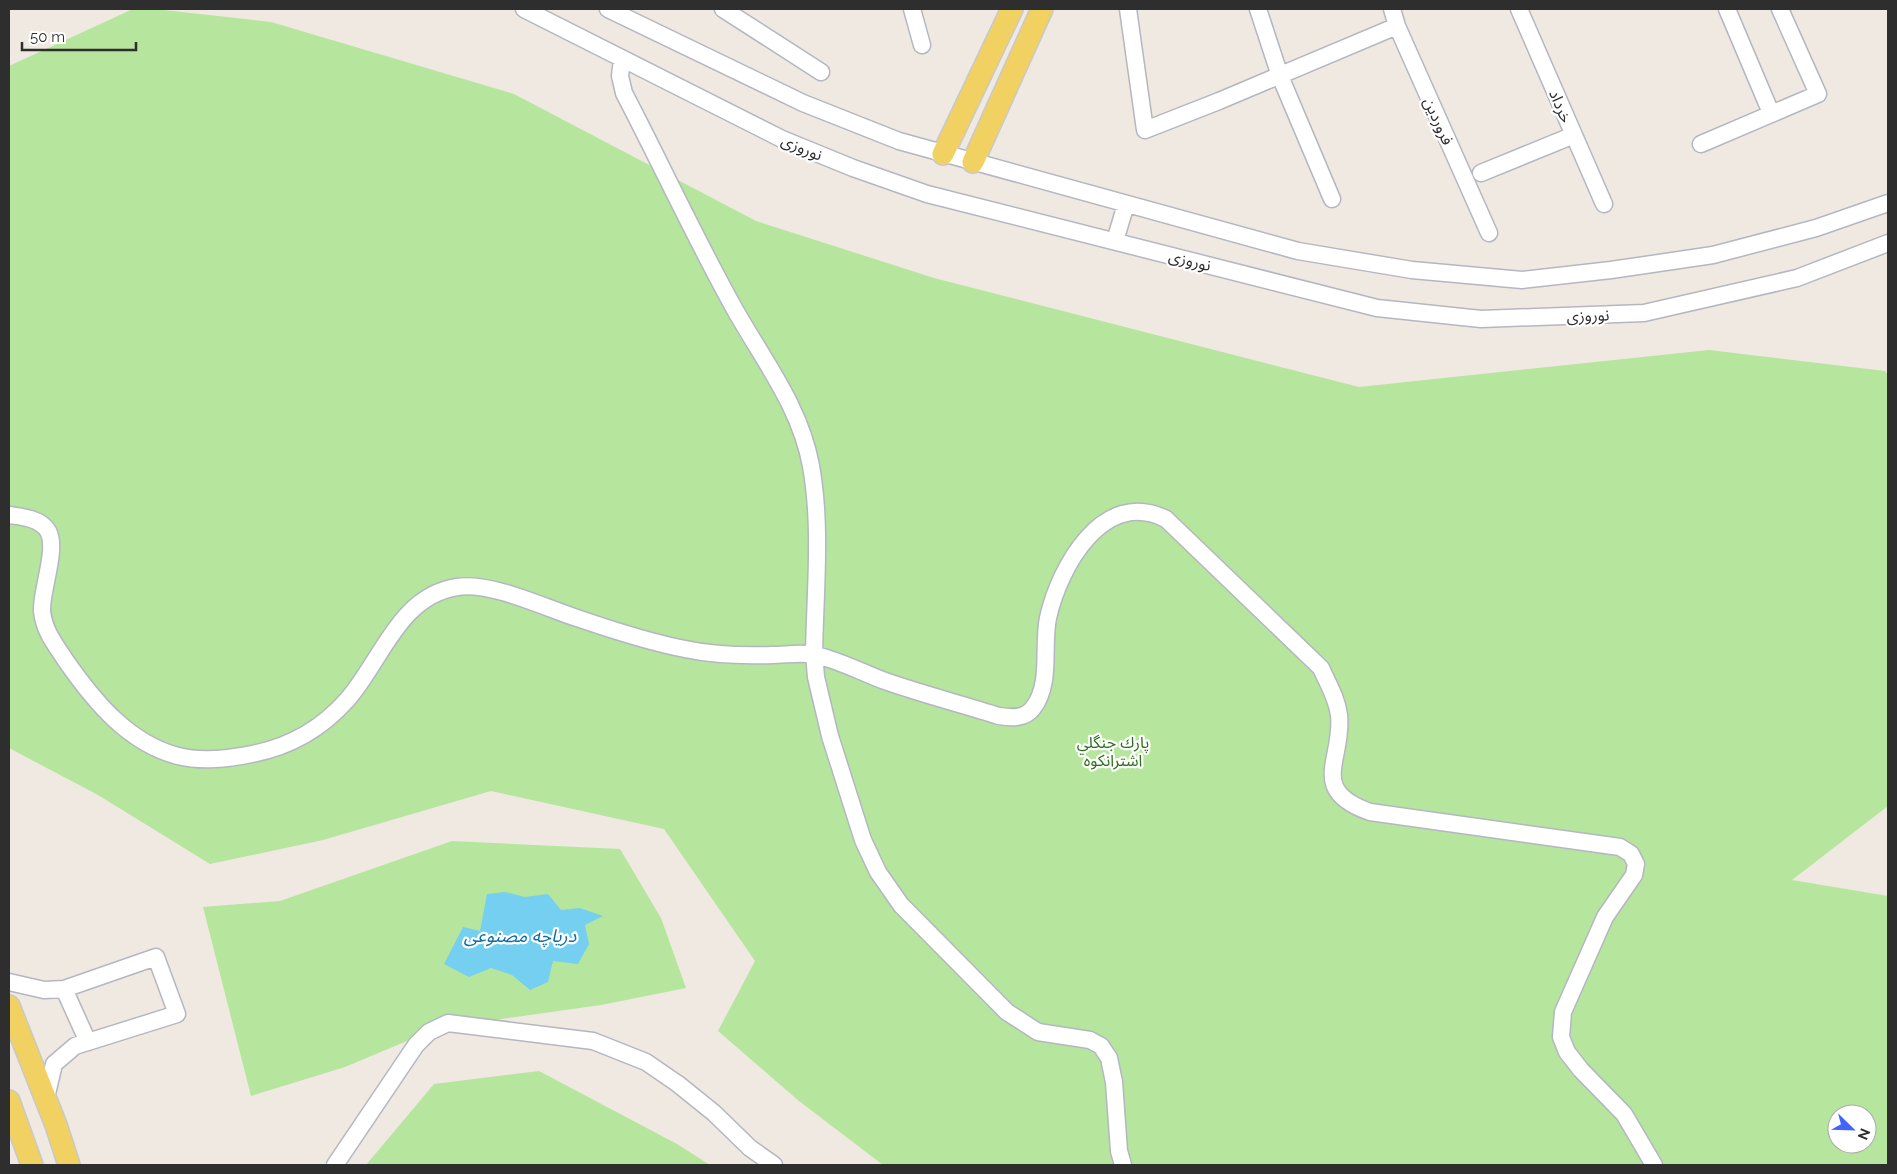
<svg xmlns="http://www.w3.org/2000/svg" width="1897" height="1174" font-family="Raleway,'Noto Sans Arabic',sans-serif">
	<style>
		.green { fill: #b6e59e; fill-rule: evenodd }
		.water { fill: #75cff0 }
		.lines { fill: none; stroke-linecap: round; stroke-linejoin: round }
		.minor-casing { stroke: #b4b7c1; stroke-width: 19 }
		.major-casing { stroke: #c9c9c9; stroke-width: 24 }
		.minor { stroke: #fff; stroke-width: 16 }
		.major { stroke: #f2d163; stroke-width: 21 }
		.labels { text-anchor: middle; stroke-width: 4.5; stroke-linejoin: round; paint-order: stroke }
		.street-label { font-size: 16px; fill: #2e2e2e; stroke: #fff }
		.park-label { font-size: 16px; fill: #2c6e1b; stroke: #fff }
		.water-label { font-size: 18px; font-style: italic; fill: #0d6fa3; stroke: #fff }
	</style>
	<rect width="100%" height="100%" fill="#efe9e1"/>
	<!-- green -->
	<path class="green" d="M 133,9 L 155,9 L 271,22 L 514,94 L 756,221 L 934,278 L 1359,387 L 1709,350 L 1885,371 L 1888,375 L 1888,806 L 1792,880 L 1888,896 L 1888,1165 L 883,1165 L 799,1101 L 718,1031 L 755,961 L 664,829 L 491,791 L 323,840 L 210,864 L 98,795 L 9,748 L 9,66 ZM 1837,1114 L 1867,1114 L 1867,1144 L 1837,1144 Z
		M 452,841 L 620,849 L 661,918 L 686,988 L 601,1005 L 438,1028 L 345,1067 L 251,1096 L 203,907 L 280,901 Z
		M 539,1071 L 677,1144 L 710,1165 L 366,1165 L 434,1084 Z"/>
	<!-- water -->
	<path class="water" d="M 505,892 L 525,897 L 548,894 L 561,910 L 580,908 L 603,916 L 585,925 L 589,944 L 578,964 L 553,961 L 548,982 L 530,990 L 512,975 L 491,968 L 469,977 L 444,964 L 463,927 L 480,931 L 487,894 Z"/>
	<g class="lines">
		<defs>
			<path id="minor" d="M 524,9 L 782,139 L 853,168 L 927,194 L 1377,308 L 1481,319 L 1644,313 L 1797,278 L 1888,243
				M 608,9 L 803,103 L 899,141 L 1298,251 L 1412,270 L 1522,280 L 1611,270 L 1713,255 L 1816,228 L 1888,203
				M 723,9 L 821,72
				M 912,9 L 922,45
				M 1128,9 L 1145,130 L 1219,101 L 1397,26
				M 1258,9 L 1280,76 L 1332,199
				M 1392,9 L 1397,26 L 1489,233
				M 1519,9 L 1604,204
				M 1727,9 L 1771,113
				M 622,59 L 620,76 L 624,93 C 661,164 695,238 734,308 C 763,360 800,406 811,466 C 822,527 815,592 814,654 L 816,677 L 830,736 L 863,840 L 878,872 L 901,905 L 1007,1012 L 1038,1032 L 1090,1040 L 1101,1046 L 1109,1058 L 1114,1082 L 1119,1151 L 1123,1165
				M 1701,144 L 1818,94 L 1780,9
				M 1481,173 L 1574,135
				M 1115,241 L 1126,204
				M 9,515 C 22,517 40,518 48,531 C 58,549 41,590 42,611 C 44,631 55,644 66,661 C 94,701 128,743 178,756 C 202,762 227,759 252,754 C 289,747 322,728 347,700 C 382,660 399,596 457,587 C 492,582 543,607 577,618 C 612,630 648,642 685,649 C 713,655 743,656 772,655 C 785,655 802,652 815,655 C 839,660 863,673 885,681 C 922,694 961,704 999,716 C 1011,718 1025,719 1033,708 C 1052,684 1042,646 1048,618 C 1059,568 1103,487 1166,519 L 1321,668 C 1328,684 1337,698 1339,715 C 1344,759 1307,790 1370,812 L 1620,847 L 1631,854 L 1636,864 L 1634,875 L 1605,917 L 1563,1012 L 1561,1037 L 1567,1052 L 1581,1070 L 1624,1114 L 1654,1165
				M 9,982 L 44,990 L 64,989 L 156,957 L 177,1014 L 75,1046 L 54,1064 L 46,1098
				M 64,989 L 88,1042
				M 335,1165 L 416,1045 L 429,1032 L 448,1023 L 593,1041 L 646,1062 L 678,1084 L 714,1113 L 750,1148 L 774,1165"/>
			<path id="major" d="M 943,154 L 1012,9
				M 973,162 L 1042,9
				M 9,1006 L 56,1125 L 69,1165
				M 9,1101 L 32,1165"/>
		</defs>
		<!-- minor casing -->
		<use href="#minor" class="minor-casing"/>
		<!-- major casing -->
		<use href="#major" class="major-casing"/>
		<!-- minor -->
		<use href="#minor" class="minor"/>
		<!-- major -->
		<use href="#major" class="major"/>
	</g>
	<g class="labels">
		<!-- street labels -->
		<g class="street-label">
			<text transform="translate(1561 106) rotate(67)" y="6">خرداد</text>
			<text transform="translate(1439 121) rotate(66)" y="6">فروردین</text>
			<text transform="translate(802 147) rotate(23)" y="6">نوروزی</text>
			<text transform="translate(1190 260) rotate(14)" y="6">نوروزی</text>
			<text transform="translate(1588 315) rotate(-2)" y="6">نوروزی</text>
		</g>
		<!-- park labels -->
		<g class="park-label">
			<text x="1113" y="748">پارك جنگلي<tspan x="1113" dy="18">اشترانكوه</tspan></text>
		</g>
		<!-- water labels -->
		<g class="water-label">
			<text x="520" y="942">دریاچه مصنوعی</text>
		</g>
	</g>
	<!-- border -->
	<rect width="1897" height="1174" fill="none" stroke="#2e2e2e" stroke-width="20"/>
	<!-- north arrow -->
	<g transform="translate(1852 1129) rotate(113)"><circle r="24" fill="#ffffff" stroke="#ababab"/>
	<path d="M0-4L9 19L0 12L-9 19Z" fill="#4264fb"/>
	<text y="-8" font-size="14" font-weight="bold" text-anchor="middle" fill="#2e2e2e">N</text>
	</g>
	<!-- scale -->
	<path d="M22 42v8h114v-8" fill="none" stroke="#2e2e2e" stroke-width="2.5"/>
	<text x="30" y="42" font-size="15" fill="#2e2e2e" stroke="#ffffff" stroke-width="4" paint-order="stroke">50 m</text>
</svg>
